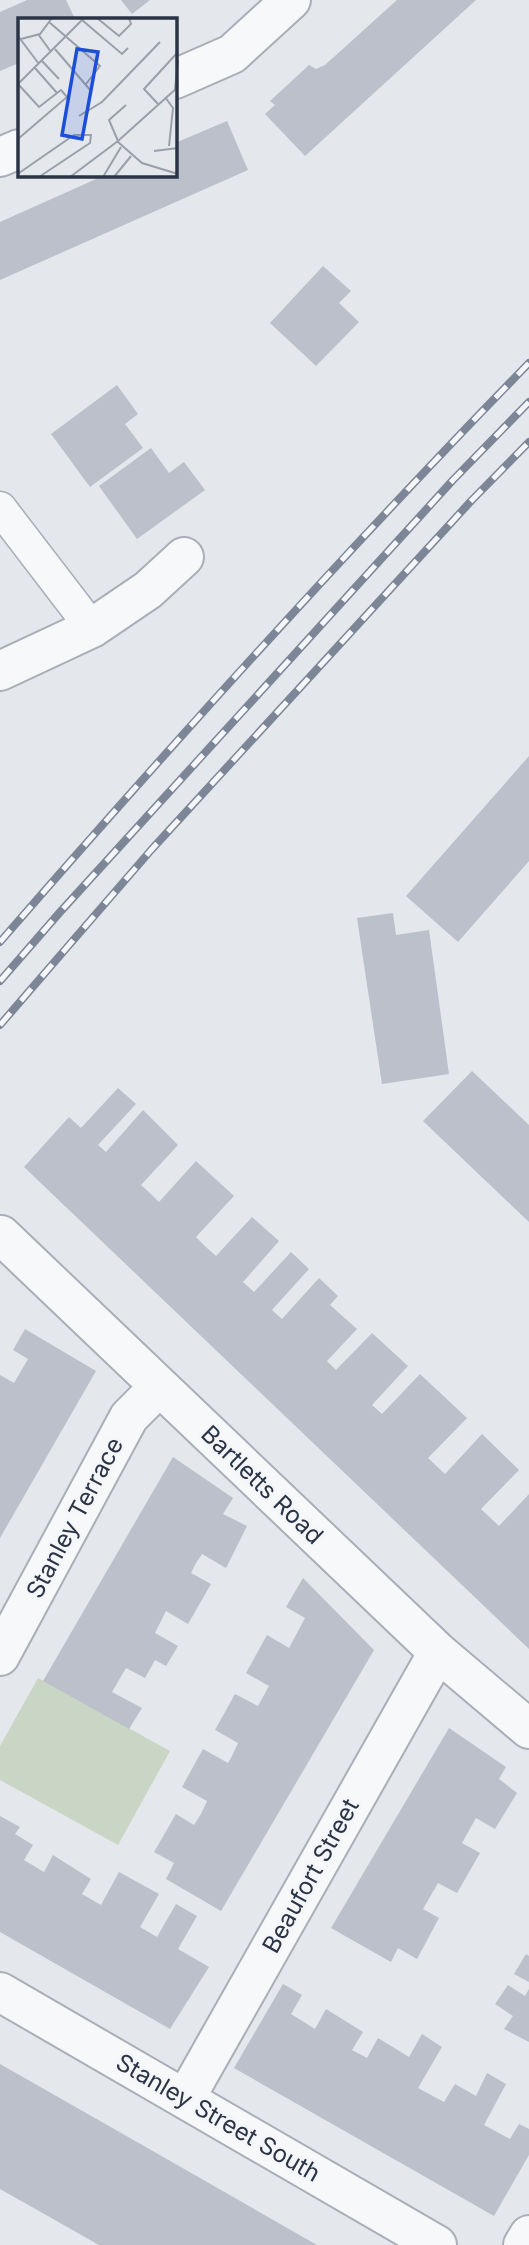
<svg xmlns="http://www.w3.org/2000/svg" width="529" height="2245" font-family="Inter,sans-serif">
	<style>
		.green { fill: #c9d6c5 }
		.building { fill: #bbc0ca }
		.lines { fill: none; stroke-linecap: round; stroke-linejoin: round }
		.service-casing { stroke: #a9aeb7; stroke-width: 35 }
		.minor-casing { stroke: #a9aeb7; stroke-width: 42 }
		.service { stroke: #f7f8fa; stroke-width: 32 }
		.minor { stroke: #f7f8fa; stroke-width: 38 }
		.rail-casing { stroke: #7d8696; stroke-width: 8 }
		.rail { stroke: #f4f6f9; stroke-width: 5; stroke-dasharray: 16; stroke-linecap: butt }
		.labels { text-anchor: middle; stroke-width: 6; stroke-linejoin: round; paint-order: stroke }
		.street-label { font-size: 24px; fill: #2b3445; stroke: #f4f6f9 }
		.inset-road { fill: none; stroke: #9a9fa9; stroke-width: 2 }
		.view { fill: #1d4ed8; fill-opacity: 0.15; stroke: #1d4ed8; stroke-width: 3.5 }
		.inset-edge { fill: none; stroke: #2b3445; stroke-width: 3.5 }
	</style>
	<rect width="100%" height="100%" fill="#e4e7ec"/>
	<!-- green -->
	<path class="green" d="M 38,1678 L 170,1751 L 118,1845 L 0,1780 L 0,1746 Z"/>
	<!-- building -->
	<path class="building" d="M 27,0 L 66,0 L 75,19 L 19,19 L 19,63 L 0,71 L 0,12 Z
		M 121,0 L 150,0 L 132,14 Z
		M 397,0 L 476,0 L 305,156 L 265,114 L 275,105 L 270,101 L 309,65 L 316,69 L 325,65 Z
		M 227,121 L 248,170 L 0,280 L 0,222 L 105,175 L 175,175 L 175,143 Z
		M 323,266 L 351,291 L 339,303 L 359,322 L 316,366 L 270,323 Z
		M 117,385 L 138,414 L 125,424 L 143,448 L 90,487 L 51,434 Z
		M 151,448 L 169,473 L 184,462 L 205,490 L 137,539 L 99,486 Z
		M 529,756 L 529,861 L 458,942 L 406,896 Z
		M 393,913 L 396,935 L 429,930 L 449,1074 L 382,1084 L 357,918 Z
		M 472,1071 L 529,1125 L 529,1222 L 423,1121 Z
		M 118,1088 L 136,1104 L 98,1145 L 106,1152 L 143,1110 L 178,1145 L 141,1185 L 152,1195 L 159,1202 L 196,1161 L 234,1196 L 196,1237 L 207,1248 L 216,1256 L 252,1217 L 279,1241 L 243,1282 L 254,1292 L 291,1252 L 309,1269 L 272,1310 L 282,1319 L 319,1278 L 338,1296 L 330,1305 L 357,1329 L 327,1361 L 336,1370 L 372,1333 L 408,1366 L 372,1405 L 382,1414 L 420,1374 L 467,1418 L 428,1458 L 445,1474 L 482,1434 L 519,1470 L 481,1509 L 499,1526 L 529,1494 L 529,1649 L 24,1167 L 69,1117 L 81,1128 Z
		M 25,1329 L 96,1371 L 0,1538 L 0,1375 L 14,1383 L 28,1359 L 13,1350 Z
		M 173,1457 L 233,1498 L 223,1514 L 247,1526 L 226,1568 L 202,1554 L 196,1563 L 191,1573 L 211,1584 L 188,1624 L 166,1611 L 155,1633 L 178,1646 L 166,1666 L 155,1660 L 145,1678 L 126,1668 L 112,1692 L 142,1708 L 129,1729 L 43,1681 Z
		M 303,1578 L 374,1650 L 221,1911 L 166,1879 L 174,1863 L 154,1852 L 176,1814 L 194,1825 L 201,1814 L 207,1801 L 182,1787 L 203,1749 L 228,1763 L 232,1756 L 238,1743 L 215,1730 L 235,1694 L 258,1706 L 269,1686 L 246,1673 L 267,1635 L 289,1648 L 305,1618 L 286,1607 Z
		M 449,1728 L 506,1767 L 499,1779 L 517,1793 L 495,1829 L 476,1818 L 462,1843 L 480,1853 L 457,1893 L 438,1883 L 423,1909 L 439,1918 L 417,1959 L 398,1948 L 391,1962 L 331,1928 Z
		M 0,1816 L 20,1827 L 15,1834 L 33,1845 L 24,1860 L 44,1872 L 53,1855 L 91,1879 L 82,1894 L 101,1905 L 119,1872 L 159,1894 L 140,1927 L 157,1937 L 176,1904 L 197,1916 L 178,1949 L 209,1967 L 170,2029 L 0,1932 Z
		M 526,1954 L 529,1956 L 529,1982 L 514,1974 Z
		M 283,1984 L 302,1995 L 291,2014 L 315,2029 L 326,2009 L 363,2032 L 352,2050 L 367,2058 L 378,2038 L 409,2057 L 422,2034 L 442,2047 L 418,2088 L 444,2102 L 455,2084 L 476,2096 L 487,2073 L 506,2084 L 484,2125 L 510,2139 L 519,2124 L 529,2129 L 529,2155 L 494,2216 L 234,2068 Z
		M 508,1985 L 525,1996 L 529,1989 L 529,2042 L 504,2029 L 513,2016 L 495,2004 Z
		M 0,2064 L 130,2138 L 317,2245 L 99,2245 L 0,2189 Z"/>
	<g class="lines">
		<defs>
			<path id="service" d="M 0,508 L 92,628"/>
			<path id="minor" d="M 175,79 L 232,54 L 291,0
				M 0,157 L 19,149
				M 0,671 L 92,628 L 148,590 L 184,557
				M 1,1235 L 438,1652 L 529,1729
				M 0,1656 L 129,1417 L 159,1387
				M 0,1992 L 437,2245
				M 185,2099 L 438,1652
				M 523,2245 L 529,2235"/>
		</defs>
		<!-- service casing -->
		<use href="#service" class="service-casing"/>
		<!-- minor casing -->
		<use href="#minor" class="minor-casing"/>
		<!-- service -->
		<use href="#service" class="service"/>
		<!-- minor -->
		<use href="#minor" class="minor"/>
		<defs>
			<path id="rail" d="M 0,942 C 171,745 347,550 529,363
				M 0,981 L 61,911 L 453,480 L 529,402
				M 0,1025 L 152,849 L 472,500 L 529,442"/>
		</defs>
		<!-- rail casing -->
		<use href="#rail" class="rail-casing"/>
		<!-- rail -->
		<use href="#rail" class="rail"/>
	</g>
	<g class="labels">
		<!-- street labels -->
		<g class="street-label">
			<text transform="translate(262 1485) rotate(44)" y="8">Bartletts Road</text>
			<text transform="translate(75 1518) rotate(-62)" y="8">Stanley Terrace</text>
			<text transform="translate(311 1876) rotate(-61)" y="8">Beaufort Street</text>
			<text transform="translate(218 2118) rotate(30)" y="8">Stanley Street South</text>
		</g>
	</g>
	<!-- overview -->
	<g transform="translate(18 18)">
		<rect width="159" height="159" fill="#e4e7ec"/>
		<path class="inset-road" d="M 79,0 L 101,18 L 113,6 L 111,0M 64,2 L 104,36 L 110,30M 31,4 L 82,48 L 68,66M 20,16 L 33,34M 0,18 L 21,46M 3,21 L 22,16 L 34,0M 37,31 L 73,73M 24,43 L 41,61M 17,50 L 39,75M 0,66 L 66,0M 157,71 L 160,42M 147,79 L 155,90 L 151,128M 140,86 L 126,71 L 160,34M 61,98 L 84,84 L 142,24M 0,121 L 49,79 L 43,72 L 21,89 L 0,66M 100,123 L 91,102 L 108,87M 100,124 L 124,145 L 160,156M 136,133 L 160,130M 1,155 L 56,117 L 73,117 L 72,125 L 21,159M 52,159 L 100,123 L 160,69M 85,159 L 103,129M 96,159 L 113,138"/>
		<path class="view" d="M 59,31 L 80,34 L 64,121 L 44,117 Z"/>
		<rect width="159" height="159" class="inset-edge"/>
	</g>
</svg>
